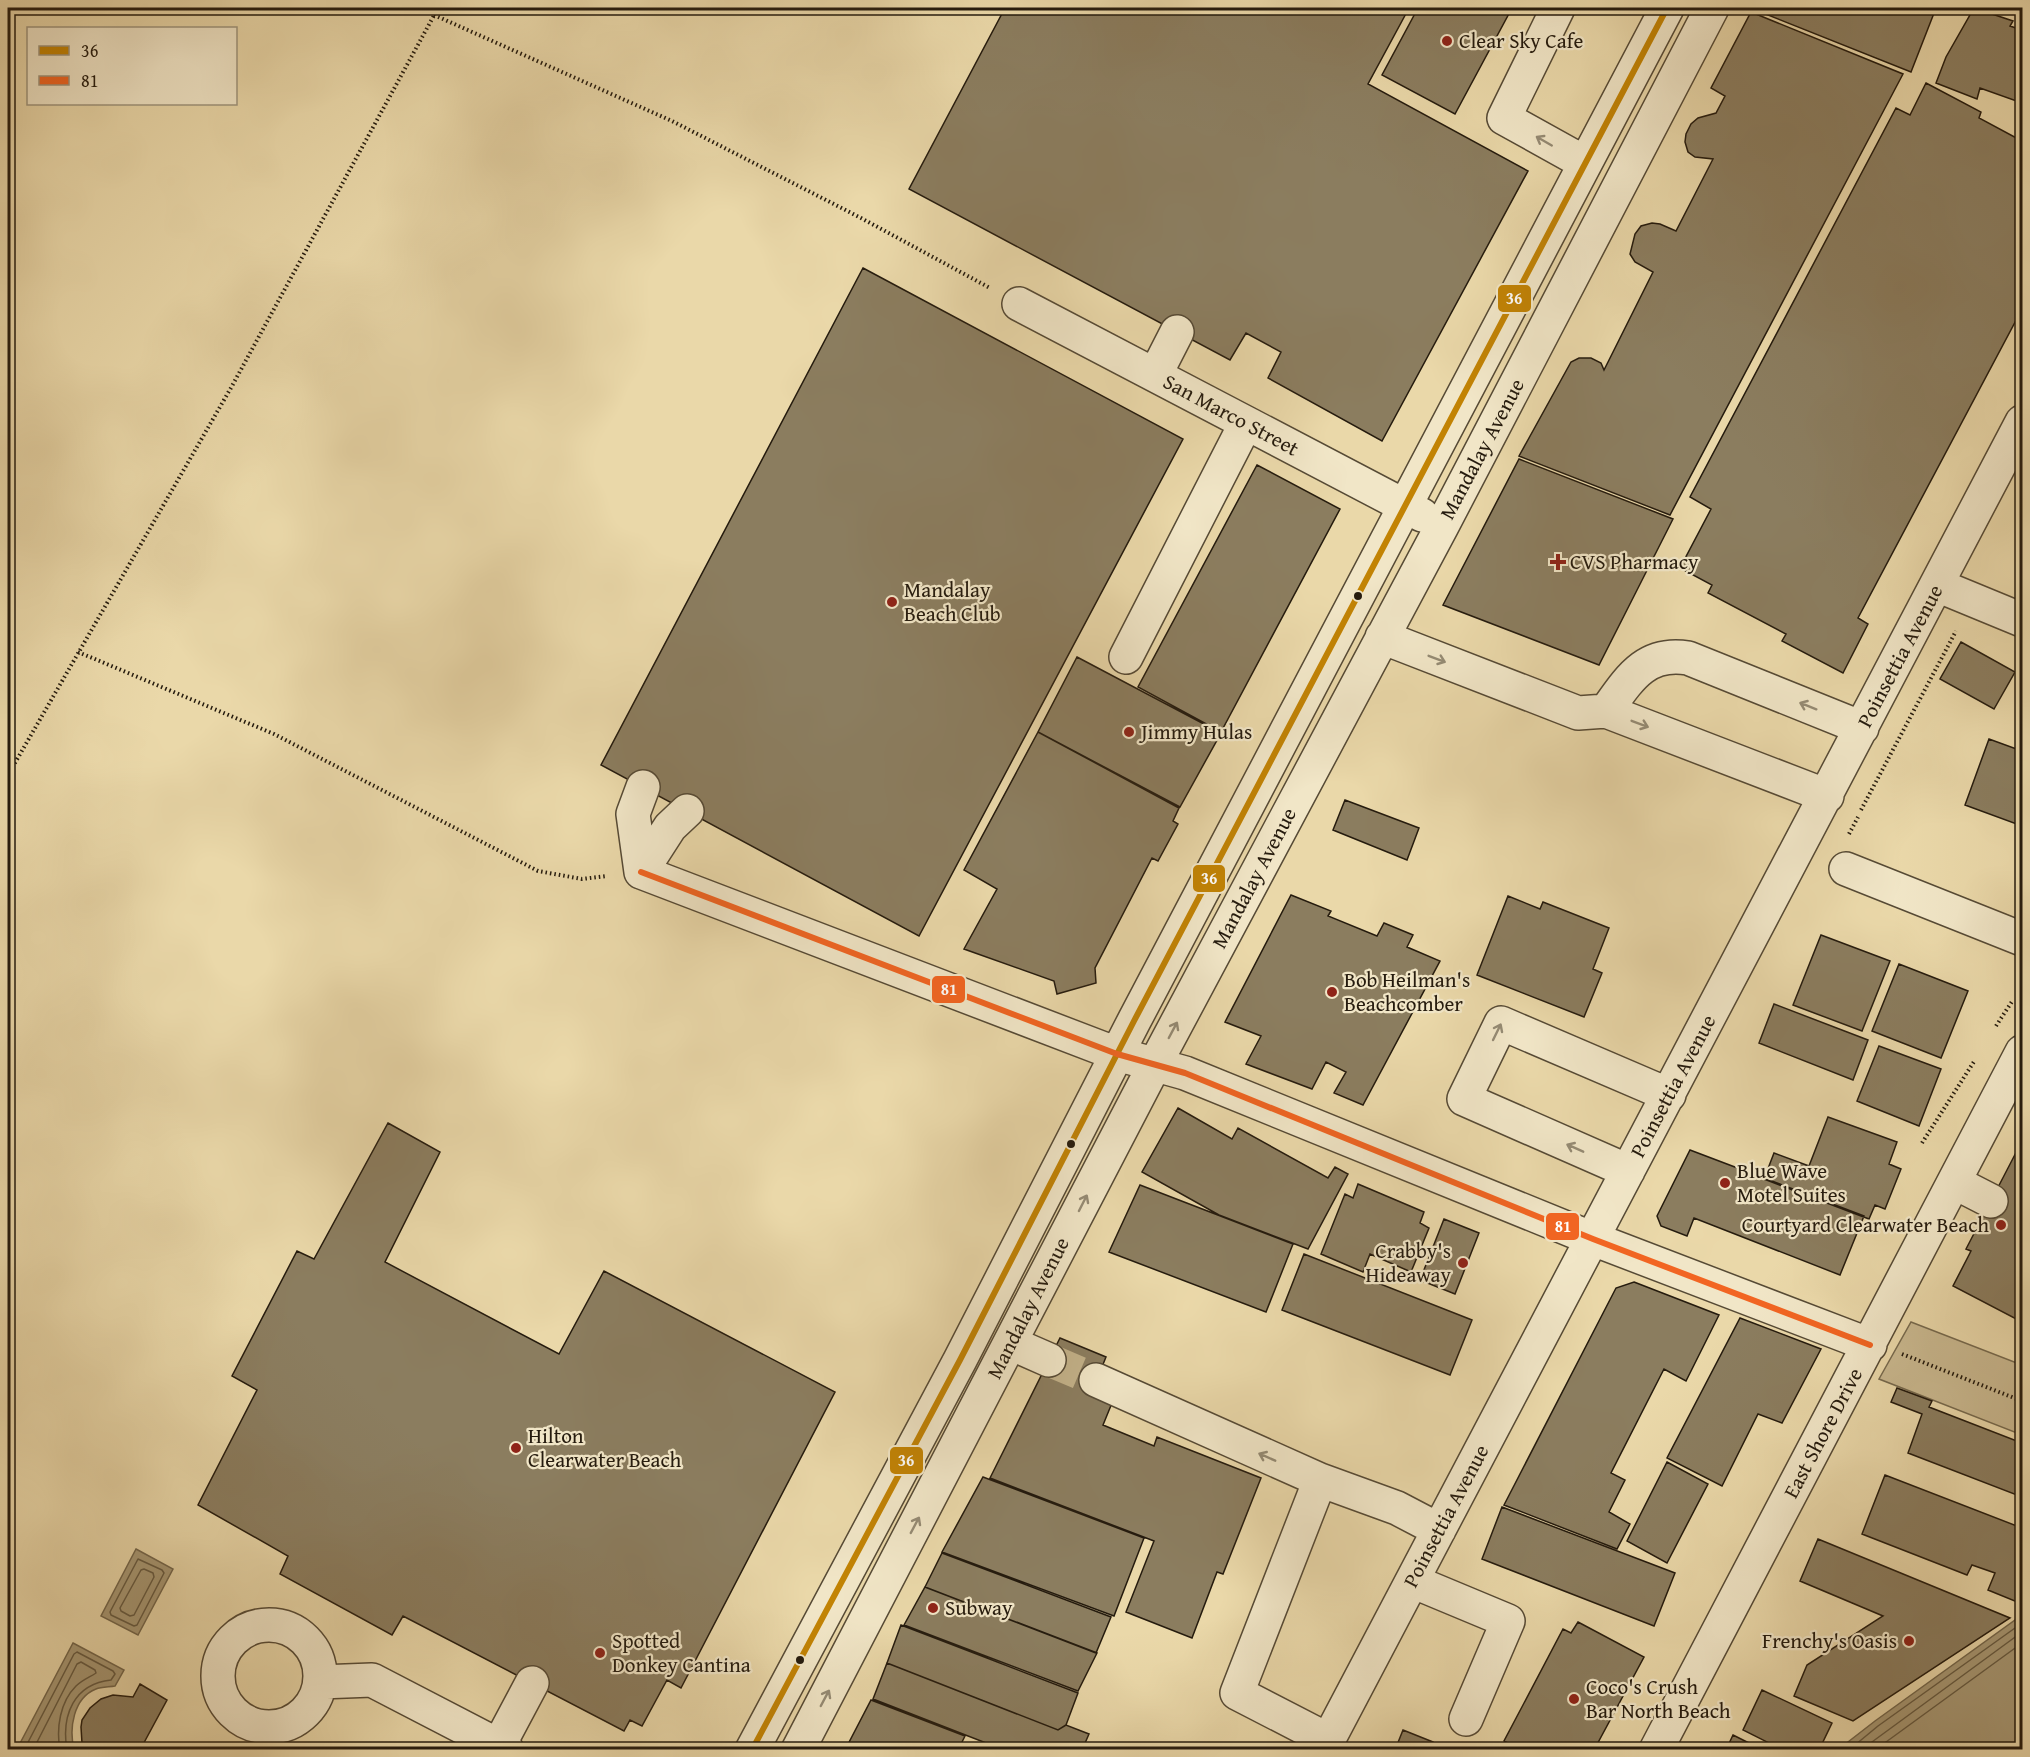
<svg xmlns="http://www.w3.org/2000/svg" width="2030" height="1757" font-family="'Gentium Book Plus',serif">
	<style>
		.green { fill: #c9b88f; stroke: #776a4e; stroke-width: 1.5 }
		.water { fill: #a79874; stroke: #73664b; stroke-width: 1.5 }
		.lines { fill: none; stroke-linecap: round; stroke-linejoin: round }
		.shore { stroke: #665a41; stroke-width: 1.5 }
		.building { fill: #8b7d5f; stroke: #251b0e; stroke-width: 1.5 }
		.minor-tunnel { stroke: #c3b28a; stroke-width: 33; stroke-dasharray: 33 16; stroke-linecap: butt }
		.minor-casing { stroke: #564a35; stroke-width: 36 }
		.path { stroke: #251b0e; stroke-width: 4; stroke-dasharray: 1.5 3; stroke-linecap: butt }
		.minor { stroke: #f1e6c7; stroke-width: 33 }
		.bus-1-casing { stroke: #f1e6c7; stroke-width: 10 }
		.bus-2-casing { stroke: #f1e6c7; stroke-width: 10 }
		.bus-1 { stroke: #c28304; stroke-width: 6 }
		.bus-2 { stroke: #f26522; stroke-width: 6 }
		.oneway { stroke: #958b74 }
		.poi-dot { fill: #8f2418; stroke: #f1e6c7; stroke-width: 2 }
		.bus-dot { fill: #251b0e; stroke: #f1e6c7; stroke-width: 2 }
		.labels { text-anchor: middle; stroke-width: 4.5; stroke-linejoin: round; paint-order: stroke }
		.poi-label { font-size: 21px; fill: #251b0e; stroke: #f1e6c7; text-anchor: start }
		.street-label { font-size: 21px; fill: #251b0e; stroke: #f1e6c7 }
		.line-badge { stroke: #f1e6c7; stroke-width: 2 }
		.badge-label { font-size: 16px; text-anchor: middle; font-weight: bold; fill: #fff }
	</style>
	<rect width="100%" height="100%" fill="#ead8a9"/>
	<filter id="stains"><feTurbulence type="fractalNoise" baseFrequency=".00333" numOctaves="4"/><feColorMatrix values="0 0 0 0 .2 0 0 0 0 .09 0 0 0 0 .02 0 0 0 .5 -.17"/></filter>
	<radialGradient id="worn" r=".72"><stop offset=".6" stop-color="#630" stop-opacity="0"/><stop offset="1" stop-color="#630" stop-opacity=".3"/></radialGradient>
	<!-- green -->
	<path class="green" d="M 1911,1322 L 2022,1365 L 2022,1435 L 1879,1379 Z"/>
	<!-- water -->
	<path class="water" d="M 136,1549 L 173,1569 L 138,1635 L 101,1616 Z
		M 2022,1615 L 2022,1749 L 1839,1749 L 1875,1721 Z
		M 73,1643 L 124,1670 L 115,1686 C 109,1687 101,1687 96,1689 C 73,1698 69,1729 74,1749 L 17,1749 Z"/>
	<g class="lines">
		<!-- shore -->
		<path class="shore" d="M 138,1559 L 162,1570 L 164,1573 L 137,1625 L 134,1626 L 111,1615 L 110,1612 Z
			M 144,1569 L 153,1573 L 154,1577 L 134,1615 L 130,1616 L 121,1611 L 120,1608 L 141,1570 Z
			M 24,1750 L 74,1654 L 77,1652 L 113,1671 L 115,1674 L 111,1680 C 74,1684 61,1715 67,1750
			M 33,1750 L 77,1664 L 81,1662 L 95,1670 L 96,1673 C 90,1677 82,1680 76,1686 C 60,1702 56,1728 60,1750
			M 1849,1750 L 1878,1726 L 2022,1623
			M 1861,1750 L 2022,1632
			M 1875,1750 L 2022,1643"/>
	</g>
	<!-- building -->
	<path class="building" d="M 1005,8 L 1409,8 L 1368,84 L 1528,171 L 1382,441 L 1268,378 L 1281,352 L 1246,333 L 1230,360 L 909,189 Z
		M 1418,8 L 1512,8 L 1455,114 L 1382,75 Z
		M 1759,8 L 1936,8 L 1911,72 L 1758,11 Z
		M 1974,8 L 2013,21 L 2010,26 L 2022,30 L 2022,103 L 1980,88 L 1977,99 L 1936,83 L 1946,57 Z
		M 1751,12 L 1903,74 L 1670,515 L 1519,456 L 1571,362 L 1579,358 L 1591,358 L 1601,363 L 1604,370 L 1653,272 L 1635,262 L 1630,254 L 1635,234 L 1641,226 L 1652,223 L 1660,224 L 1676,231 L 1713,159 L 1695,157 L 1688,152 L 1685,142 L 1686,134 L 1691,124 L 1698,118 L 1716,113 L 1725,96 L 1711,88 Z
		M 1926,83 L 1981,112 L 1979,118 L 2022,141 L 2022,309 L 1858,618 L 1868,624 L 1843,673 L 1782,641 L 1786,634 L 1708,593 L 1712,585 L 1680,568 L 1711,509 L 1690,497 L 1896,108 L 1910,115 Z
		M 863,268 L 1183,439 L 919,936 L 601,765 Z
		M 1519,459 L 1673,519 L 1599,665 L 1443,605 Z
		M 1257,465 L 1340,509 L 1221,732 L 1138,687 Z
		M 1961,642 L 2015,672 L 1994,709 L 1940,679 Z
		M 1077,657 L 1221,733 L 1180,807 L 1038,732 Z
		M 1038,732 L 1179,808 L 1173,821 L 1178,824 L 1158,861 L 1152,858 L 1095,968 L 1096,983 L 1057,994 L 1054,981 L 964,949 L 997,889 L 964,870 Z
		M 1989,739 L 2022,751 L 2022,826 L 1965,805 Z
		M 1345,800 L 1419,828 L 1407,860 L 1333,830 Z
		M 1291,895 L 1331,911 L 1328,916 L 1377,936 L 1384,923 L 1413,935 L 1407,947 L 1440,961 L 1363,1105 L 1334,1093 L 1346,1072 L 1326,1062 L 1312,1089 L 1246,1064 L 1261,1036 L 1225,1022 Z
		M 1508,896 L 1540,909 L 1543,902 L 1609,928 L 1593,969 L 1602,973 L 1584,1017 L 1477,975 Z
		M 1821,935 L 1890,961 L 1862,1031 L 1793,1005 Z
		M 1899,964 L 1968,991 L 1941,1058 L 1872,1031 Z
		M 1774,1004 L 1868,1040 L 1853,1080 L 1759,1043 Z
		M 1879,1046 L 1941,1069 L 1919,1126 L 1857,1101 Z
		M 1178,1108 L 1232,1139 L 1238,1128 L 1328,1178 L 1335,1167 L 1348,1174 L 1308,1249 L 1219,1215 L 1142,1172 Z
		M 1828,1117 L 1897,1142 L 1889,1164 L 1901,1169 L 1885,1209 L 1875,1205 L 1869,1219 L 1764,1179 L 1774,1153 L 1809,1166 Z
		M 388,1123 L 440,1152 L 385,1262 L 559,1354 L 604,1271 L 835,1392 L 681,1688 L 667,1680 L 642,1726 L 630,1720 L 624,1731 L 403,1616 L 392,1635 L 280,1574 L 288,1556 L 198,1505 L 257,1390 L 232,1376 L 297,1251 L 314,1259 Z
		M 2022,1141 L 2022,1322 L 1953,1286 L 1971,1251 L 1966,1249 Z
		M 1690,1150 L 1864,1216 L 1840,1275 L 1694,1218 L 1687,1236 L 1661,1226 L 1657,1216 Z
		M 1358,1184 L 1424,1212 L 1420,1223 L 1429,1228 L 1411,1272 L 1370,1254 L 1363,1272 L 1321,1254 L 1345,1194 L 1353,1198 Z
		M 1140,1185 L 1293,1244 L 1266,1312 L 1109,1252 Z
		M 1444,1219 L 1479,1233 L 1455,1294 L 1420,1280 Z
		M 1304,1254 L 1472,1320 L 1450,1375 L 1282,1310 Z
		M 1634,1282 L 1719,1315 L 1686,1381 L 1664,1369 L 1611,1473 L 1625,1480 L 1609,1512 L 1630,1524 L 1617,1549 L 1504,1505 L 1616,1288 Z
		M 1740,1318 L 1821,1349 L 1782,1423 L 1758,1414 L 1722,1486 L 1667,1458 Z
		M 1060,1338 L 1106,1357 L 1091,1394 L 1112,1403 L 1103,1425 L 1154,1446 L 1157,1437 L 1261,1478 L 1223,1574 L 1217,1572 L 1192,1638 L 1126,1612 L 1154,1541 L 990,1478 Z
		M 1897,1388 L 1932,1401 L 1929,1407 L 2022,1443 L 2022,1497 L 1908,1453 L 1922,1414 L 1891,1402 Z
		M 1667,1462 L 1708,1484 L 1667,1563 L 1627,1541 Z
		M 1885,1475 L 2022,1528 L 2022,1604 L 1988,1590 L 1995,1573 L 1972,1565 L 1967,1575 L 1862,1534 Z
		M 983,1477 L 1144,1538 L 1114,1616 L 942,1552 Z
		M 1502,1507 L 1675,1573 L 1654,1626 L 1482,1559 Z
		M 1818,1539 L 2010,1618 L 1853,1721 L 1794,1696 L 1807,1665 L 1883,1616 L 1800,1581 Z
		M 942,1553 L 1111,1617 L 1096,1653 L 925,1587 Z
		M 925,1587 L 1097,1653 L 1078,1691 L 904,1625 Z
		M 1578,1622 L 1644,1657 L 1594,1750 L 1507,1750 L 1510,1744 L 1504,1741 L 1563,1629 L 1571,1633 Z
		M 901,1625 L 1078,1693 L 1066,1725 L 1058,1730 L 887,1663 Z
		M 887,1663 L 1058,1730 L 1066,1725 L 1089,1734 L 1082,1750 L 1004,1750 L 873,1699 Z
		M 140,1684 L 167,1700 L 140,1750 L 85,1750 L 82,1743 L 81,1727 L 82,1720 L 90,1708 L 101,1699 L 113,1695 L 133,1697 Z
		M 1762,1690 L 1832,1723 L 1819,1750 L 1783,1750 L 1743,1730 Z
		M 871,1700 L 965,1736 L 958,1750 L 845,1750 Z
		M 1403,1730 L 1433,1742 L 1430,1750 L 1395,1750 Z
		M 1733,1735 L 1763,1750 L 1726,1750 Z"/>
	<g class="lines">
		<!-- minor-tunnel -->
		<path class="minor-tunnel" d="M 1049,1360 L 1096,1380"/>
		<defs>
			<path id="minor" d="M 1558,8 L 1504,118 L 1585,163
				M 1019,304 L 1422,515
				M 1155,375 L 1177,332
				M 1937,585 L 2022,620
				M 1382,637 L 1578,713 L 1606,711 L 1827,796
				M 1126,657 L 1246,423
				M 1606,711 C 1629,679 1645,651 1688,658 L 1862,728
				M 1846,869 L 2022,939
				M 641,872 L 1117,1054 L 1185,1073 L 1593,1239 L 1870,1345
				M 641,872 L 633,814 L 643,787
				M 641,872 L 670,827 L 687,811
				M 1628,1171 L 1464,1099 L 1501,1023 L 1669,1095
				M 1954,1182 L 1991,1201
				M 1010,1343 L 1049,1360
				M 1096,1380 L 1320,1480
				M 1412,1581 L 1508,1621 L 1466,1719
				M218 1676a51 51 0 1 1 102 0a51 51 0 1 1-102 0Z
				M 320,1682 L 372,1680 L 507,1750
				M 1328,1740 L 1237,1693 L 1320,1480 L 1397,1508 L 1439,1530
				M 499,1745 L 532,1683
				M 752,1750 L 960,1360 L 1134,1021 L 1667,8
				M 798,1750 L 1155,1064 L 1442,526 L 1712,8
				M 1323,1750 L 2022,422
				M 1656,1750 L 2022,1052"/>
		</defs>
		<!-- minor casing -->
		<use href="#minor" class="minor-casing"/>
		<!-- path -->
		<path class="path" d="M 434,15 L 672,121 L 861,218 L 990,288
			M 78,652 L 274,734 L 538,871 L 582,879 L 607,876
			M 8,775 L 232,386 L 438,8
			M 1861,810 L 1956,631
			M 1849,834 L 1858,817
			M 1996,1026 L 2013,1000
			M 1922,1143 L 1975,1060
			M 1902,1354 L 2022,1401"/>
		<!-- minor -->
		<use href="#minor" class="minor"/>
		<defs>
			<path id="bus-1" d="M 752,1750 L 960,1360 L 1134,1021 L 1667,8"/>
			<path id="bus-2" d="M 641,872 L 1117,1054 L 1185,1073 L 1593,1239 L 1870,1345"/>
		</defs>
		<!-- bus-1 casing -->
		<use href="#bus-1" class="bus-1-casing"/>
		<!-- bus-2 casing -->
		<use href="#bus-2" class="bus-2-casing"/>
		<!-- bus-1 -->
		<use href="#bus-1" class="bus-1"/>
		<!-- bus-2 -->
		<use href="#bus-2" class="bus-2"/>
	</g>
	<!-- one-way arrows -->
	<defs><path id="oneway-shaft" d="M-6 0H5M1.5-3L5.5 0L1.5 3" fill="none" stroke-width="1.6" stroke-linecap="round" stroke-linejoin="round" transform="scale(1.5)"/></defs>
	<g class="oneway">
		<use href="#oneway-shaft" transform="translate(1544 141) rotate(-150)"/>
		<use href="#oneway-shaft" transform="translate(1437 659) rotate(21)"/>
		<use href="#oneway-shaft" transform="translate(1808 706) rotate(-158)"/>
		<use href="#oneway-shaft" transform="translate(1640 724) rotate(21)"/>
		<use href="#oneway-shaft" transform="translate(1173 1030) rotate(-62)"/>
		<use href="#oneway-shaft" transform="translate(1497 1032) rotate(-64)"/>
		<use href="#oneway-shaft" transform="translate(1575 1148) rotate(-156)"/>
		<use href="#oneway-shaft" transform="translate(1083 1203) rotate(-63)"/>
		<use href="#oneway-shaft" transform="translate(1267 1457) rotate(-156)"/>
		<use href="#oneway-shaft" transform="translate(915 1525) rotate(-62)"/>
		<use href="#oneway-shaft" transform="translate(825 1698) rotate(-62)"/>
	</g>
	<!-- markers -->
	<g class="poi-dot">
		<circle cx="1447" cy="41" r="6"/>
		<path d="M1555 553h6v6h6v6h-6v6h-6v-6h-6v-6h6z"/>
		<circle cx="892" cy="602" r="6"/>
		<circle cx="1129" cy="732" r="6"/>
		<circle cx="1332" cy="992" r="6"/>
		<circle cx="1725" cy="1183" r="6"/>
		<circle cx="2001" cy="1225" r="6"/>
		<circle cx="1463" cy="1263" r="6"/>
		<circle cx="516" cy="1448" r="6"/>
		<circle cx="933" cy="1608" r="6"/>
		<circle cx="1909" cy="1641" r="6"/>
		<circle cx="600" cy="1653" r="6"/>
		<circle cx="1574" cy="1699" r="6"/>
	</g>
	<g class="bus-dot">
		<circle cx="1358" cy="596" r="5"/>
		<circle cx="1071" cy="1144" r="5"/>
		<circle cx="800" cy="1660" r="5"/>
	</g>
	<g class="labels">
		<!-- poi labels -->
		<g class="poi-label">
			<text x="1459" y="48">Clear Sky Cafe</text>
			<text x="1570" y="569">CVS Pharmacy</text>
			<text x="904" y="597">Mandalay<tspan x="904" dy="24">Beach Club</tspan></text>
			<text x="1141" y="739">Jimmy Hulas</text>
			<text x="1344" y="987">Bob Heilman's<tspan x="1344" dy="24">Beachcomber</tspan></text>
			<text x="1737" y="1178">Blue Wave<tspan x="1737" dy="24">Motel Suites</tspan></text>
			<text x="1989" y="1232" text-anchor="end">Courtyard Clearwater Beach</text>
			<text x="1451" y="1258" text-anchor="end">Crabby's<tspan x="1451" dy="24">Hideaway</tspan></text>
			<text x="528" y="1443">Hilton<tspan x="528" dy="24">Clearwater Beach</tspan></text>
			<text x="945" y="1615">Subway</text>
			<text x="612" y="1648">Spotted<tspan x="612" dy="24">Donkey Cantina</tspan></text>
			<text x="1897" y="1648" text-anchor="end">Frenchy's Oasis</text>
			<text x="1586" y="1694">Coco's Crush<tspan x="1586" dy="24">Bar North Beach</tspan></text>
		</g>
		<!-- street labels -->
		<g class="street-label">
			<text transform="translate(1231 415) rotate(28)" y="7">San Marco Street</text>
			<text transform="translate(1482 449) rotate(-62)" y="7">Mandalay Avenue</text>
			<text transform="translate(1900 656) rotate(-62)" y="7">Poinsettia Avenue</text>
			<text transform="translate(1254 878) rotate(-62)" y="7">Mandalay Avenue</text>
			<text transform="translate(1673 1086) rotate(-62)" y="7">Poinsettia Avenue</text>
			<text transform="translate(1028 1308) rotate(-63)" y="7">Mandalay Avenue</text>
			<text transform="translate(1823 1433) rotate(-62)" y="7">East Shore Drive</text>
			<text transform="translate(1446 1516) rotate(-62)" y="7">Poinsettia Avenue</text>
		</g>
	</g>
	<g class="line-badge">
		<rect x="1497" y="284" width="35" height="29" rx="6" fill="#c28304"/>
		<rect x="1192" y="864" width="34" height="29" rx="6" fill="#c28304"/>
		<rect x="931" y="975" width="35" height="29" rx="6" fill="#f26522"/>
		<rect x="1545" y="1212" width="35" height="29" rx="6" fill="#f26522"/>
		<rect x="889" y="1446" width="35" height="29" rx="6" fill="#c28304"/>
	</g>
	<g class="badge-label">
		<text x="1514" y="304">36</text>
		<text x="1209" y="884">36</text>
		<text x="949" y="995">81</text>
		<text x="1563" y="1232">81</text>
		<text x="906" y="1466">36</text>
	</g>
	<!-- margin -->
	<rect width="2030" height="1757" fill="none" stroke="#ead8a9" stroke-width="30"/>
	<rect x="9" y="9" width="2012" height="1739" fill="none" stroke="#251b0e" stroke-width="3"/>
	<rect x="15" y="15" width="2000" height="1727" fill="none" stroke="#251b0e" stroke-width="1.5"/>
	<!-- legend -->
	<rect x="27" y="27" width="210" height="78" fill="#f1e6c7" stroke="#9f957d" stroke-width="1.5"/>
	<rect x="39" y="46" width="30" height="9" fill="#c28304" stroke="#9f957d" stroke-width="1.5"/>
	<text x="81" y="57" font-size="18" fill="#251b0e">36</text>
	<rect x="39" y="76" width="30" height="9" fill="#f26522" stroke="#9f957d" stroke-width="1.5"/>
	<text x="81" y="87" font-size="18" fill="#251b0e">81</text>
	<rect width="100%" height="100%" filter="url(#stains)"/>
	<rect width="100%" height="100%" fill="url(#worn)"/>
</svg>
